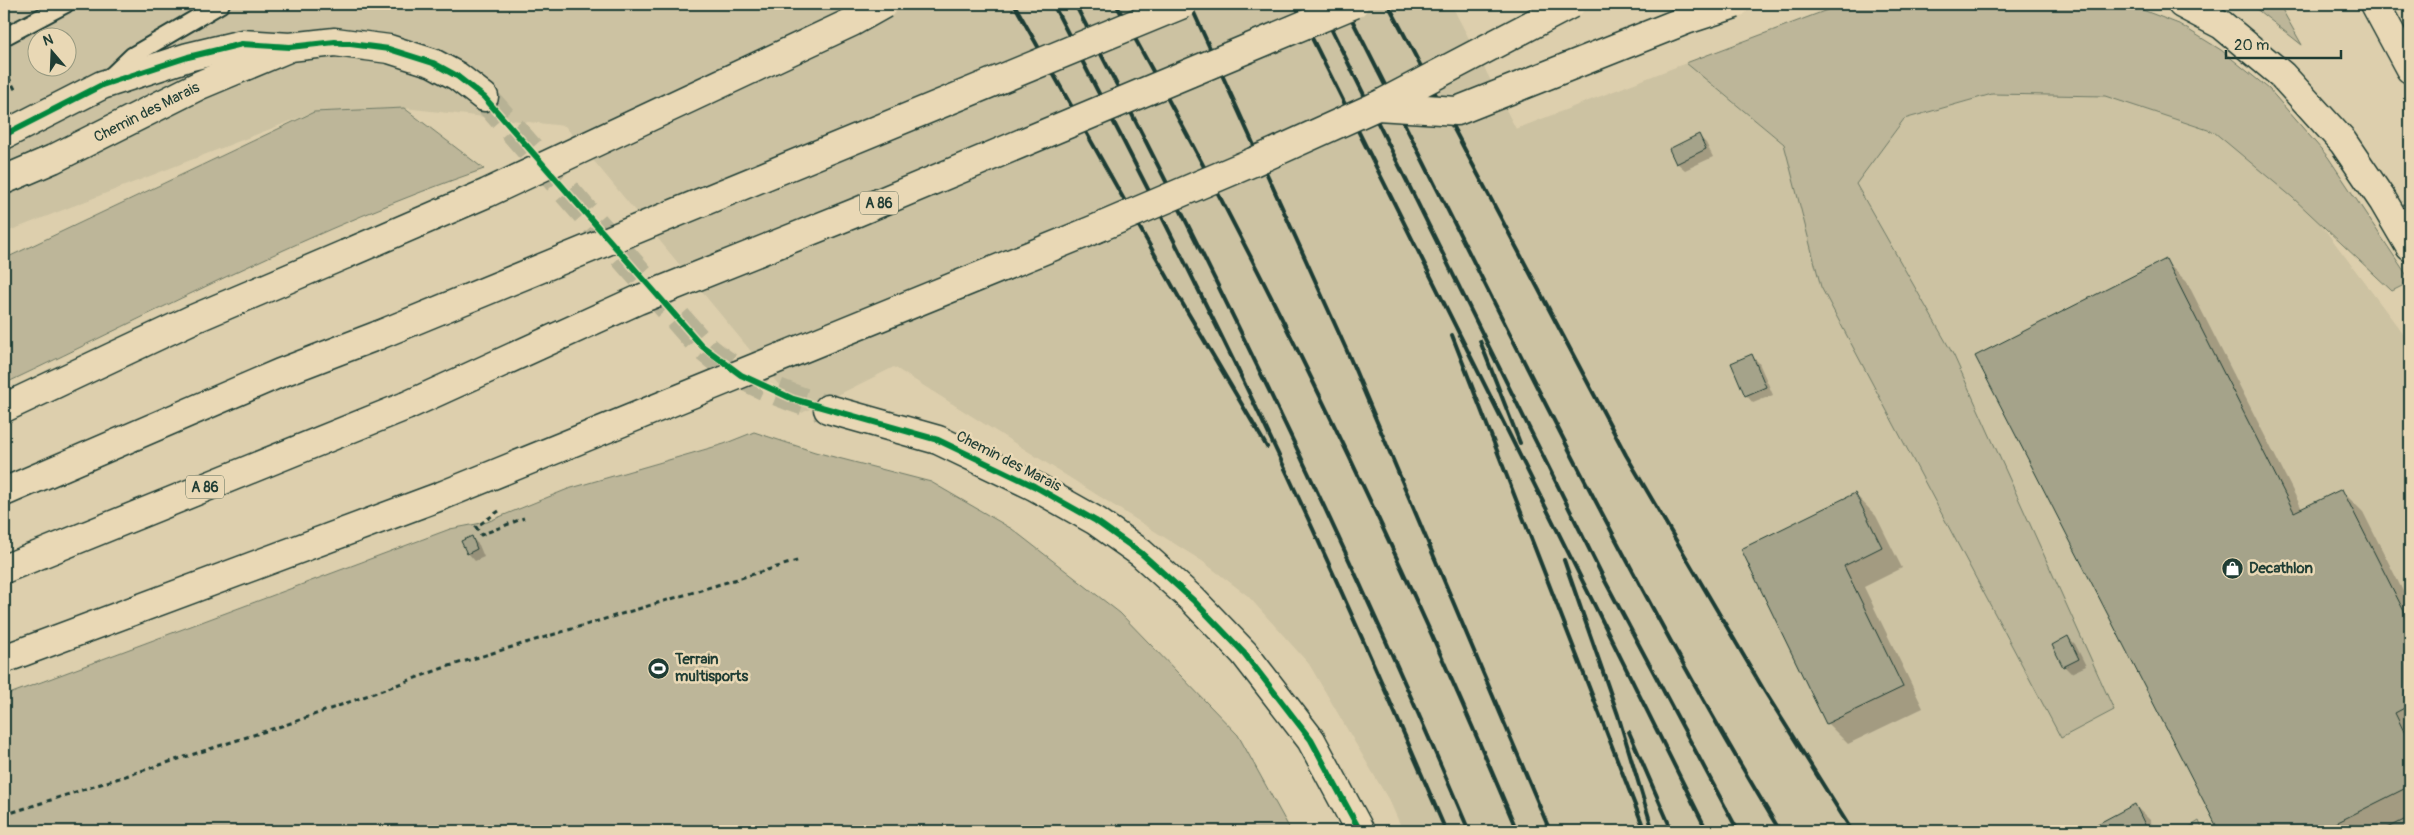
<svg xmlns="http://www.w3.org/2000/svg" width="2414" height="835" font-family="Pangolin,sans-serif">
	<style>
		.built { fill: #ccc2a2; fill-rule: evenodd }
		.green { fill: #bdb699; stroke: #6e7a66 }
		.shadow { fill: #0003 }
		.building { fill: #a5a38a; stroke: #1f3d34 }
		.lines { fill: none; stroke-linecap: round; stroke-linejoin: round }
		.tertiary-tunnel { stroke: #b7b295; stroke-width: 28; stroke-dasharray: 28 14; stroke-linecap: butt }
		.service-casing { stroke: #1f3d34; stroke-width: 20 }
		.tertiary-casing { stroke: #1f3d34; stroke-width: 31 }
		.primary-casing { stroke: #1f3d34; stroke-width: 31 }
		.trunk-casing { stroke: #1f3d34; stroke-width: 31 }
		.motorway-casing { stroke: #1f3d34; stroke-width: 31 }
		.path { stroke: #1f3d34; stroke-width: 3; stroke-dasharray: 5 4; stroke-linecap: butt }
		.service { stroke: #e9d8b5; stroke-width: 16 }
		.tertiary { stroke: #e9d8b5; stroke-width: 28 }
		.primary { stroke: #e9d8b5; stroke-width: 28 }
		.trunk { stroke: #e9d8b5; stroke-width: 28 }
		.motorway { stroke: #e9d8b5; stroke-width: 28 }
		.rail { stroke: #1f3d34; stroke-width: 4 }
		.primary-bridge-casing { stroke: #1f3d34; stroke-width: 31; stroke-linecap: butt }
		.trunk-bridge-casing { stroke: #1f3d34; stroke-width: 31; stroke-linecap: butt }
		.motorway-bridge-casing { stroke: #1f3d34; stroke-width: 31; stroke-linecap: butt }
		.primary-bridge { stroke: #e9d8b5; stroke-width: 28 }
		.trunk-bridge { stroke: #e9d8b5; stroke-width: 28 }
		.motorway-bridge { stroke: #e9d8b5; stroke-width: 28 }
		.cycleway-casing { stroke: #e9d8b5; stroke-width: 9 }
		.cycleway { stroke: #00873e; stroke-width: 6 }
		.labels { text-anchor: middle; stroke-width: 5; stroke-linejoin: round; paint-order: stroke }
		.shield { fill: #e9d8b5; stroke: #5c6c5b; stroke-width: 1 }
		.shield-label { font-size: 14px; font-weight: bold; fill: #1f3d34 }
		.street-label { font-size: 15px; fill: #1f3d34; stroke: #e9d8b5 }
		.poi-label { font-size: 15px; font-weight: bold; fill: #1f3d34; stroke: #e9d8b5; text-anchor: start }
	</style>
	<rect width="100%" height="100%" fill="#ddcfad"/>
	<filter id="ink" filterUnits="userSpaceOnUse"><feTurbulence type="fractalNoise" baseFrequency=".02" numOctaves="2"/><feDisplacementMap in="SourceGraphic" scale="10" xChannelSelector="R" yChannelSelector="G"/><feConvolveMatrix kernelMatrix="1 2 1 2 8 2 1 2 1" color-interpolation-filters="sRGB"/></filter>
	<g filter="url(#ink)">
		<!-- built -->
		<path class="built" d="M 4,4 L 1451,4 L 1516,129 L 1686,63 L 1833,185 L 1904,119 L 1992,94 L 2105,96 L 2214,132 L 2295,190 L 2410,343 L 2410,831 L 1403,831 L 1391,804 L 1309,664 L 1248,596 L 1202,561 L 894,367 L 802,413 L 565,126 L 404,108 L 314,112 L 4,233 ZM 38,38 L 68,38 L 68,68 L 38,68 Z"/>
		<!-- green -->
		<path class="green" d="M 1843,4 L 2127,4 L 2179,24 L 2221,50 L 2269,89 L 2328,157 L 2410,280 L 2410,282 L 2392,291 L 2292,197 L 2214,132 L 2105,96 L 1992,94 L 1904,119 L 1856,184 L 1954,356 L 2114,710 L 2061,738 L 1821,287 L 1784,144 L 1686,63 Z
			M 2250,4 L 2279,4 L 2302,45 Z
			M 404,108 L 484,169 C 318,226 162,309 4,384 L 4,259 L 314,112 Z
			M 754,432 L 815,452 L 931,482 L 1012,529 L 1120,613 L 1238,735 L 1291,831 L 4,831 L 4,696 L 450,529 L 487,522 L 568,489 L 724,444 Z
			M 2199,821 L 2203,831 L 2183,831 Z"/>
		<!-- shadow -->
		<path class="shadow" d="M 1699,136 L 1706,143 L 1713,157 L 1685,170 L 1677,163 Z
			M 2165,261 L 2187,282 L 2302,509 L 2342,491 L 2363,512 L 2410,605 L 2410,831 L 2220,831 L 1977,357 Z
			M 1751,355 L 1759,363 L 1773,395 L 1753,403 L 1746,395 Z
			M 1855,494 L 1876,516 L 1902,568 L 1864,587 L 1923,708 L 1848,744 L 1827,723 L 1742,549 Z
			M 472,538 L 479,545 L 484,557 L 475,561 L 468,553 Z
			M 2068,637 L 2075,644 L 2086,666 L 2071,673 L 2064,666 Z
			M 2135,806 L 2150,820 L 2155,831 L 2091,831 L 2090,830 Z"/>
		<!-- building -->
		<path class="building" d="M 1699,134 L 1706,149 L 1676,164 L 1669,149 Z
			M 2166,259 L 2294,512 L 2342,489 L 2410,623 L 2410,705 L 2395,713 L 2410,744 L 2410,786 L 2320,831 L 2219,831 L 1975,356 Z
			M 1752,354 L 1766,387 L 1745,396 L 1731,363 Z
			M 2410,489 L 2410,499 L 2406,491 Z
			M 1855,493 L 1882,547 L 1844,566 L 1903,687 L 1826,724 L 1741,549 Z
			M 472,536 L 477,549 L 467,554 L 461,541 Z
			M 2068,636 L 2079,659 L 2063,667 L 2052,645 Z
			M 2135,804 L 2148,831 L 2089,831 L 2088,829 Z
			M 2410,817 L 2410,831 L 2382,831 Z"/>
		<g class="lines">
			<!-- tertiary-tunnel -->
			<path class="tertiary-tunnel" d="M 484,97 L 702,346 C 739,379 782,396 828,409"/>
			<defs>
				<path id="service" d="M 4,37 L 66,4
					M 109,78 L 132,56 L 221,4"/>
				<g id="tertiary">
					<path d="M 4,135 L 102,85 L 188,57 L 242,44 L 290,47 L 335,42 L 389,49 L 433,63 L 457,76 L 484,97"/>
					<path id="s1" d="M 4,180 L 53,159 L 200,85 L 286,49"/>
					<path d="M 828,409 L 938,440 L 1034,486 L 1096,521 L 1141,553 L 1193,600 L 1244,653 L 1311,740 L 1360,831"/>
				</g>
				<path id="primary" d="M 2182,4 L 2222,25 L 2282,75 L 2343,142 L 2383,201 L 2410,247"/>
				<path id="trunk" d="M 2375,4 L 2410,69"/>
				<path id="motorway" d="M 4,408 L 191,320 L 346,254
					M 4,492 L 280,373 L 379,335
					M 4,569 L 406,406
					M 4,659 L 441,496"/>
			</defs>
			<!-- service casing -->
			<use href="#service" class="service-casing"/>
			<!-- tertiary casing -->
			<use href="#tertiary" class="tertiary-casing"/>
			<!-- primary casing -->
			<use href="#primary" class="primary-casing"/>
			<!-- trunk casing -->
			<use href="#trunk" class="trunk-casing"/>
			<!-- motorway casing -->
			<use href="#motorway" class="motorway-casing"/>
			<!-- path -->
			<path class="path" d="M 4,69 L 16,91
				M 499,511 L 476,527 L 481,535 L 524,518
				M 4,815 L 294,722 L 446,667 L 800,560"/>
			<!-- service -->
			<use href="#service" class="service"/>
			<!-- tertiary -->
			<use href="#tertiary" class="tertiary"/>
			<!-- primary -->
			<use href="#primary" class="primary"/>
			<!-- trunk -->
			<use href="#trunk" class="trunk"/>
			<!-- motorway -->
			<use href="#motorway" class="motorway"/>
			<!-- rail -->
			<path class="rail" d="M 1014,4 L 1181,301 L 1267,447
				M 1053,4 C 1102,100 1152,195 1199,291 C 1288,468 1368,649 1446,831
				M 1075,4 C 1217,276 1349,548 1469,831
				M 1116,4 C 1265,272 1398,548 1517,831
				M 1190,4 L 1347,351 L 1550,831
				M 1295,4 L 1707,831
				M 1319,4 L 1604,579 L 1738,831
				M 1344,4 C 1485,281 1619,565 1780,831
				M 1388,4 L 1626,455 L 1765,692 L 1852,831
				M 1452,335 L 1645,831
				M 1480,341 L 1520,443
				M 1564,560 L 1618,715 L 1653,831
				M 1629,732 L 1672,831"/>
			<defs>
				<path id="primary-bridge" d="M 1377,106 L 1457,111 L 1686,20 L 1735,4"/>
				<path id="trunk-bridge" d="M 1377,106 L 1571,4"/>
				<path id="motorway-bridge" d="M 346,254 L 487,193 L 852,22 L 884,4
					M 379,335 L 1183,4
					M 406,406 L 638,300 L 855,213 L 1354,4
					M 441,496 L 1093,230 L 1253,162 L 1377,106"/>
			</defs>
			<!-- primary-bridge casing -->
			<use href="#primary-bridge" class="primary-bridge-casing"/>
			<!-- trunk-bridge casing -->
			<use href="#trunk-bridge" class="trunk-bridge-casing"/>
			<!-- motorway-bridge casing -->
			<use href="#motorway-bridge" class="motorway-bridge-casing"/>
			<!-- primary-bridge -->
			<use href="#primary-bridge" class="primary-bridge"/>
			<!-- trunk-bridge -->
			<use href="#trunk-bridge" class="trunk-bridge"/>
			<!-- motorway-bridge -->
			<use href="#motorway-bridge" class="motorway-bridge"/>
			<defs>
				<path id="cycleway" d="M 4,135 L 102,85 L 188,57 L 242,44 L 290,47 L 335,42 L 389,49 L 433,63 L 457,76 L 484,97 L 702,346 L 741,375 L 793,399 L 938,440 L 1034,486 L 1096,521 L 1141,553 L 1193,600 L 1244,653 L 1311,740 L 1360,831"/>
			</defs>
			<!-- cycleway casing -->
			<use href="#cycleway" class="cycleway-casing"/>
			<!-- cycleway -->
			<use href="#cycleway" class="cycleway"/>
		</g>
	</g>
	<!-- icons -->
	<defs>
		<symbol id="shop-disc" viewBox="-11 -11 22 22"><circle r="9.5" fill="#1f3d34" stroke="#e9d8b5"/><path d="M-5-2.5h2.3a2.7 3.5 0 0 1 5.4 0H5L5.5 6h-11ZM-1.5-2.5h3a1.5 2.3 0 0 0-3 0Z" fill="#fff"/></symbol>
		<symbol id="stadium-disc" viewBox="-11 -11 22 22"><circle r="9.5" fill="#1f3d34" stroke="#e9d8b5"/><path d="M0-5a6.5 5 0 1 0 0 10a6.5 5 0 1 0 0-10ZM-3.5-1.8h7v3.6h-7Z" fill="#fff"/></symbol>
	</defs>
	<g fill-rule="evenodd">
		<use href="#shop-disc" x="2220" y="556" width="25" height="25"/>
		<use href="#stadium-disc" x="646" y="656" width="25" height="25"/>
	</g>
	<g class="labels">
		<!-- shield labels -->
		<g class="shield">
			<rect x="860" y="191.5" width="38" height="23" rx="4"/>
			<rect x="186" y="475.5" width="38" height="23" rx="4"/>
		</g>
		<g class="shield-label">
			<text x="879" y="208">A 86</text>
			<text x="205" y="492">A 86</text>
		</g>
		<!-- street labels -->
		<g class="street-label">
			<text dy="5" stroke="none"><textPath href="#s1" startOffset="158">Chemin des Marais</textPath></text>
			<text transform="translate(1009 461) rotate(27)" y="5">Chemin des Marais</text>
		</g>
		<!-- poi labels -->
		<g class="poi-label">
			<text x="2249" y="573">Decathlon</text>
			<text x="675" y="664">Terrain<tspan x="675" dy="17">multisports</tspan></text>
		</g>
	</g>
	<!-- margin -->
	<rect width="2414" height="835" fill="none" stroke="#e9d8b5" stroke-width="20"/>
	<rect x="10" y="10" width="2394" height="815" fill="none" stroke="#1f3d34" stroke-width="2" filter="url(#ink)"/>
	<!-- north arrow -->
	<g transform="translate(52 52) rotate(341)"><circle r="24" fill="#e9d8b5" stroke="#989a81"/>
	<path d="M0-4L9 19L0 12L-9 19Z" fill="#1f3d34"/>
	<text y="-8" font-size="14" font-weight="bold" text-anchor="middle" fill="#1f3d34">N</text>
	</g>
	<!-- scale -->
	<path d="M2226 50v8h115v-8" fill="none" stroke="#1f3d34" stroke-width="2.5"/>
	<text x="2234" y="50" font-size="15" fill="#1f3d34" stroke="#e9d8b5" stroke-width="4" paint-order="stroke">20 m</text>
</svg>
